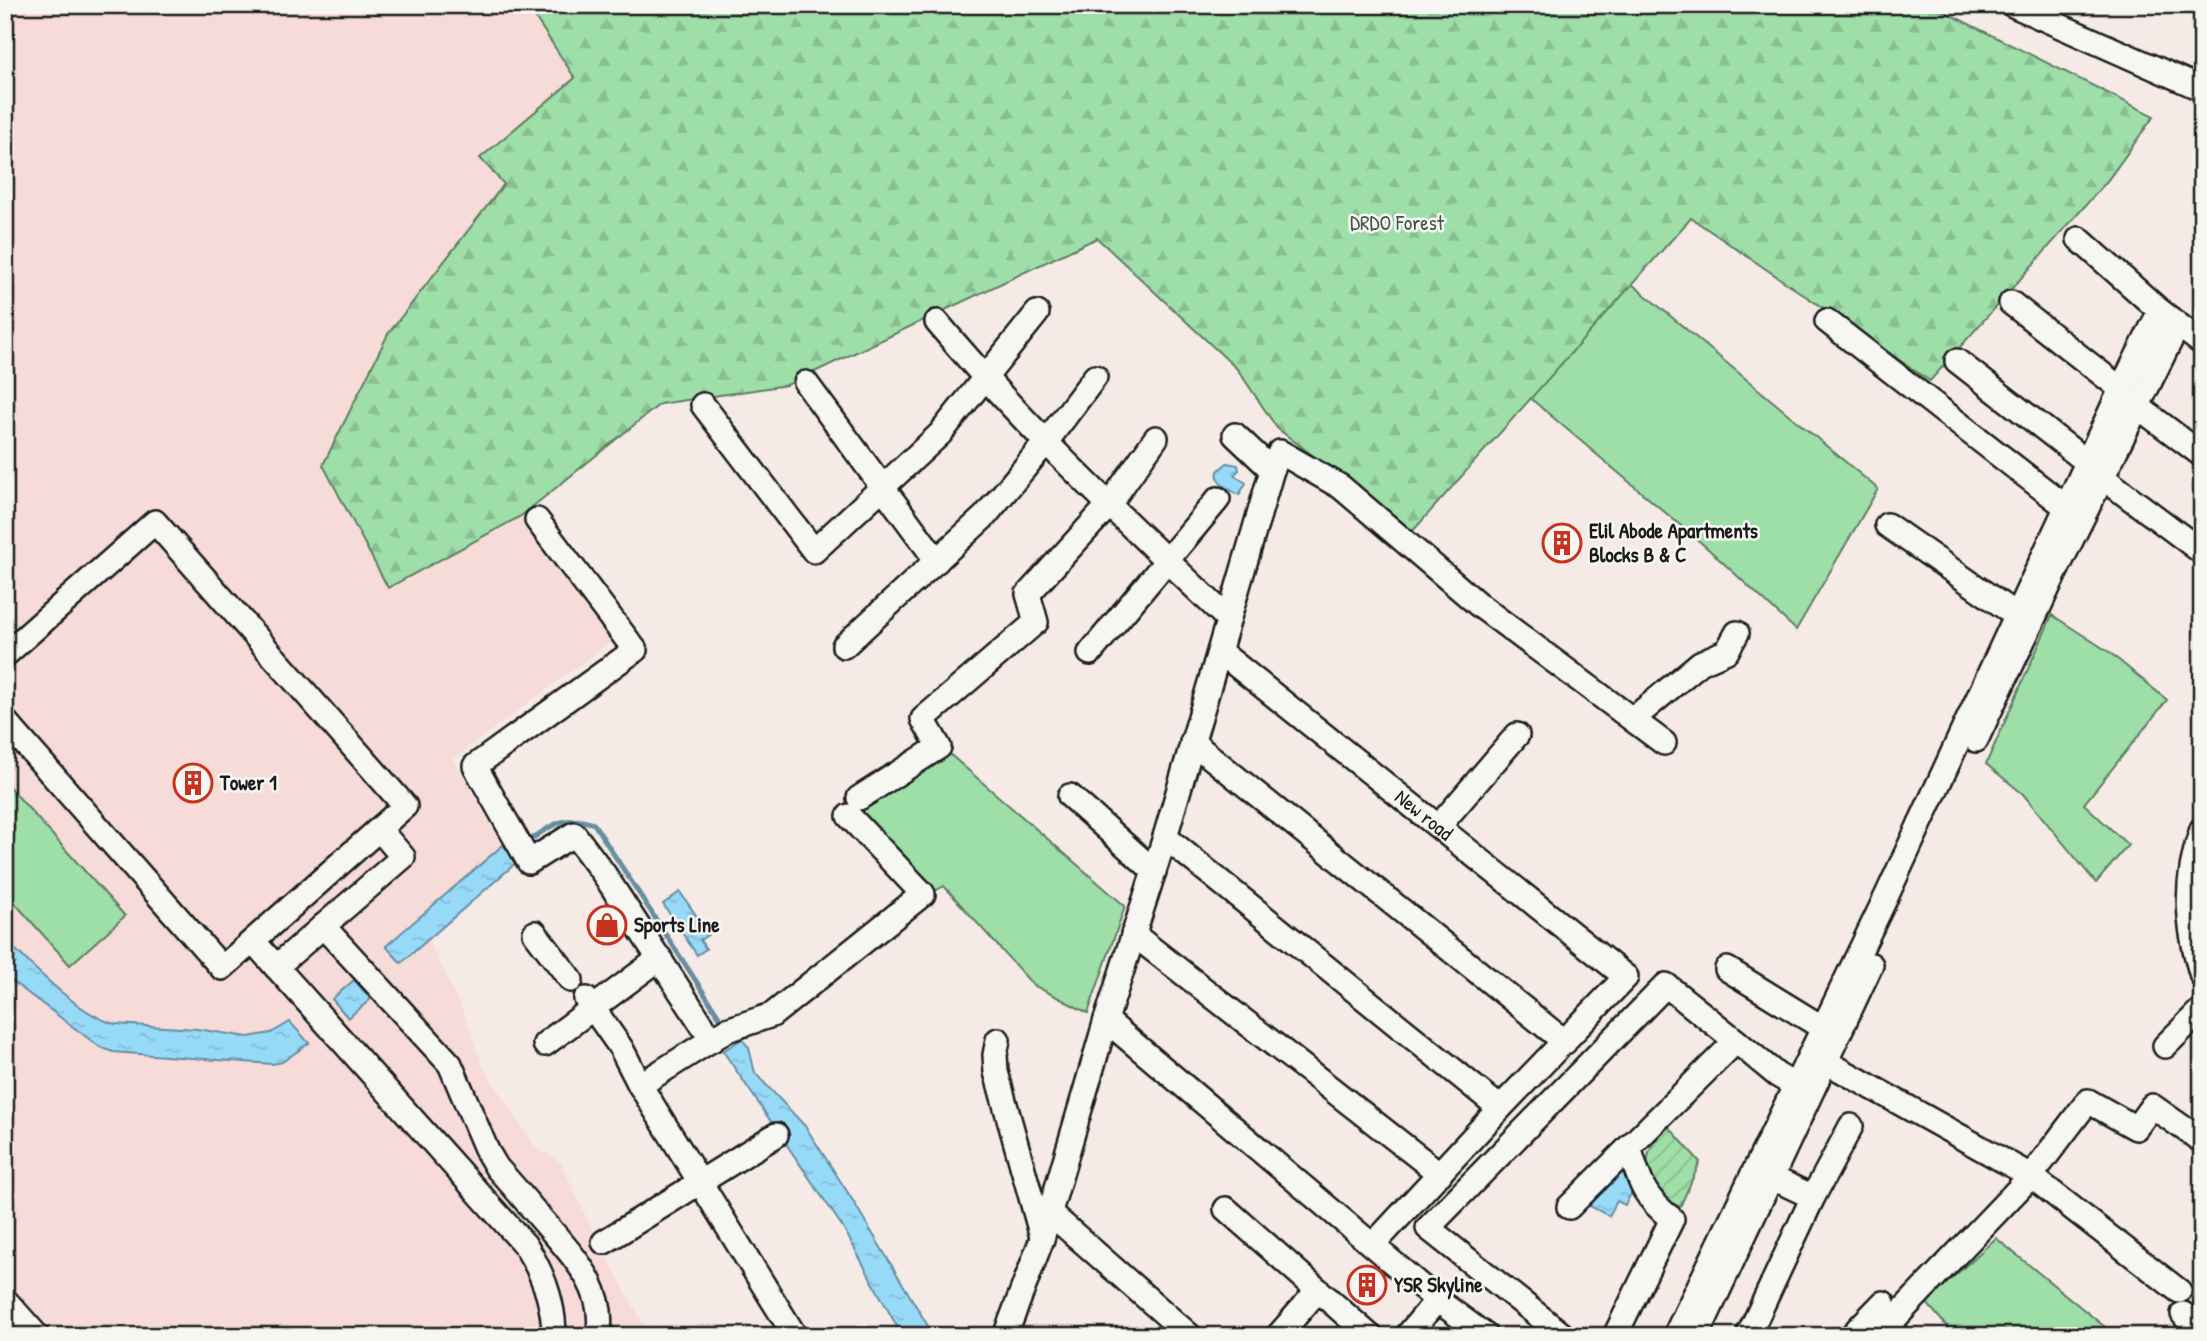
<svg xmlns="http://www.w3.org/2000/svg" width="2207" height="1341" font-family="'Patrick Hand',sans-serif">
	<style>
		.built { fill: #f6dbd8 }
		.grass { fill: #9edea8; stroke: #5d7d62; stroke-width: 2 }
		.forest { fill: url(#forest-firs); stroke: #5d7d62; stroke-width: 2 }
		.garden { fill: url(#garden-furrows); stroke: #5d7d62; stroke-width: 2 }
		.water { fill: url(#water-ripples); stroke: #658ea0; stroke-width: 2 }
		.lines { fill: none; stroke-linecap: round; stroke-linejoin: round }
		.stream { stroke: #658ea0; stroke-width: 5 }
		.minor-casing { stroke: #1c1c1c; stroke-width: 28 }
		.minor { stroke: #f6f6f2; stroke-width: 23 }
		.labels { text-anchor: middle; stroke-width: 5; stroke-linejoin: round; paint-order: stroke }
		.park-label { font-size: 21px; fill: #435646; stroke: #f6f6f2 }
		.poi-label { font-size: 21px; font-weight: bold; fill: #1c1c1c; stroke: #f6f6f2; text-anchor: start }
		.street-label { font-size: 21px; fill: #1c1c1c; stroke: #f6f6f2 }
	</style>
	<defs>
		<pattern id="forest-firs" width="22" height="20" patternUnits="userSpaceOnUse" patternTransform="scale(1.75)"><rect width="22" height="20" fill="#9edea8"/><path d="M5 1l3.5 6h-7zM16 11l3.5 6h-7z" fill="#88be90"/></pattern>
		<pattern id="garden-furrows" width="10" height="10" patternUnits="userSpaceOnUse" patternTransform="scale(1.75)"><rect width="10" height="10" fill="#9edea8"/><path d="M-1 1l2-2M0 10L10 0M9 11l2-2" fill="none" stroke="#88be90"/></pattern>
		<pattern id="water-ripples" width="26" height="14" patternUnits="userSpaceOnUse" patternTransform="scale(1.75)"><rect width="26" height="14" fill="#96daf8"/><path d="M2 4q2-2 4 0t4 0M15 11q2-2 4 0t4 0" fill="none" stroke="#81bad4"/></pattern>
	</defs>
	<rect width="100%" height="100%" fill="#f6eae6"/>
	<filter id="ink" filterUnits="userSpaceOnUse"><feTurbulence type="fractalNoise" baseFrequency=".0143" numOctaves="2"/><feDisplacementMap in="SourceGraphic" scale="14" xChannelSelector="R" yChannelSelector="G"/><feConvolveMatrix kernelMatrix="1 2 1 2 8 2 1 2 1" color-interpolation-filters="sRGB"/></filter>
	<g filter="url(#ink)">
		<!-- built -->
		<path class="built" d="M 5,5 L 527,5 L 575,78 L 480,158 L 504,184 L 388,334 L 388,588 L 521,516 L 617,637 L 453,759 L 503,845 L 386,946 L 401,963 L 428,939 L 465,1016 L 484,1069 L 536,1148 L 561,1162 L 596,1238 L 650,1336 L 5,1336 Z"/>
		<!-- grass -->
		<path class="grass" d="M 1632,284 L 1878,489 L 1796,630 L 1706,547 L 1530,398 Z
			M 2052,615 L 2109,652 L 2167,700 L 2084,804 L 2128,845 L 2096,883 L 2023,794 L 1986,764 Z
			M 946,751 L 1125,906 L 1088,1013 L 1033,985 L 944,886 L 930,894 L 849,809 Z
			M 5,782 L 125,916 L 70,965 L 5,892 Z
			M 1996,1238 L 2116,1336 L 1955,1336 L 1926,1302 Z"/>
		<!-- forest -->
		<path class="forest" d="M 527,5 L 1931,5 L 2154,116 L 2107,181 L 1930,381 L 1691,218 L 1412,532 L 1277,428 L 1238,370 L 1097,238 L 787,385 L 660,404 L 521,516 L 388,588 L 323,465 L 388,334 L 504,184 L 480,158 L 575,78 Z"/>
		<!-- garden -->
		<path class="garden" d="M 1668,1126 L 1700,1162 L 1680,1207 C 1664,1200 1660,1196 1652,1181 C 1641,1158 1651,1142 1668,1126 Z"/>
		<!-- water -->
		<path class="water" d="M 1227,463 L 1238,465 L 1239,470 L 1234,475 L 1246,483 L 1239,495 C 1228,488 1215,485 1218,471 Z
			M 503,845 L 517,862 L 401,963 L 386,946 Z
			M 680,892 L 709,934 L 700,940 L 706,949 L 697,955 L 663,904 Z
			M 5,939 C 32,966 79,1015 115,1024 L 197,1029 L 248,1037 L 271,1033 L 290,1022 L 309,1043 L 282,1062 L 272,1064 L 113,1052 L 100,1047 L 5,976 Z
			M 354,980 L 371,999 L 348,1018 L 332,999 Z
			M 742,1039 L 749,1048 L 755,1073 L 805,1126 L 850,1196 L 934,1336 L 902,1336 L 844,1229 L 723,1051 Z
			M 1616,1170 L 1629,1171 L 1633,1190 L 1625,1205 L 1617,1201 L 1609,1216 L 1584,1203 Z"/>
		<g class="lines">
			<!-- stream -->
			<path class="stream" d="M 524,844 C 550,827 563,813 594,824 L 724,1024"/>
			<defs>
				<g id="minor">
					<path d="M 2013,5 L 2202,89"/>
					<path d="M 2079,239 L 2160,311"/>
					<path d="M 2011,303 L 2121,389"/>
					<path d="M 1827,321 L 2066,507"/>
					<path d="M 937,322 C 1026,429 1128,523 1228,619"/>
					<path d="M 1957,361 L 2087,462"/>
					<path d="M 806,383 L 937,561"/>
					<path d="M 703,405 L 814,551 L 940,434 L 1037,313"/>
					<path d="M 2137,406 L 2202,455"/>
					<path d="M 1235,435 L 1272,470"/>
					<path d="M 2102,477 L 2202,552"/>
					<path d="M 537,520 L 635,650 L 475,766 L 529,862 L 574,834 L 604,874 L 712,1040"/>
					<path d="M 1887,525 L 2016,615 L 2029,620"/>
					<path d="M 844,646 L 985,516 L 1046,442 L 1095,377"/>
					<path id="s1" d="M 1220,652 L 1626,977 L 1500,1108 L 1373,1245"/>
					<path d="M 1090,653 L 1218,499"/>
					<path d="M 5,655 L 155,522 L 405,806 L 222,968 L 5,721"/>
					<path d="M 1633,719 L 1700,663 L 1727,651 L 1737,633"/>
					<path d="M 1976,740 L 2055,573 L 2178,325"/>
					<path d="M 1192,742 L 1565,1042"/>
					<path d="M 1070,796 L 1154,871"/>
					<path d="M 859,798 L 939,747 L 923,719 L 1036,622 L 1028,594 L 1108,506 L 1156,438"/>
					<path d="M 1439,826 L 1517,735"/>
					<path d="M 2202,829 C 2184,882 2186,923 2202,976"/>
					<path d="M 1165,837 L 1500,1108"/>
					<path d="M 323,926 L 450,1064 L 487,1151 L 497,1168 C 513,1185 528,1204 544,1222 C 571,1254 608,1289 598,1336"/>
					<path d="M 535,933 L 571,980"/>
					<path d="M 1133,934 L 1440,1174"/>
					<path d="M 253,941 L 525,1245 C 543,1273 554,1302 554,1336"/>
					<path d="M 276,967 L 403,857 L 379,829"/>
					<path d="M 1727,969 L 1823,1028"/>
					<path d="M 586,999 L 593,1008 L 660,958"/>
					<path d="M 1106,1020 L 1437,1300 L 1486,1336"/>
					<path d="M 998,1040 L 995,1055 L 996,1072 L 1042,1237"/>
					<path d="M 545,1044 L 593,1008 L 621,1048 L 640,1085 L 795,1336"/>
					<path d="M 2165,1046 L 2202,1009"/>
					<path d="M 1812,1054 L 2031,1176 L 2179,1291"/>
					<path d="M 640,1085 L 727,1030 L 772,1015 L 923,894 L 849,816"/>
					<path d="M 1813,1197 L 1851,1126"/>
					<path d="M 1569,1207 L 1736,1041 L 1777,1075 L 1796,1086"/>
					<path d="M 1226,1209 L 1370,1336"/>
					<path d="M 1050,1213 L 1190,1336"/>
					<path d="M 604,1242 L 776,1135"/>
					<path d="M 5,1300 L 37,1336"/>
					<path d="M 2183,1314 L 2201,1336"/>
					<path d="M 1005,1336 L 1042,1239 L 1106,1020 L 1165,837 L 1272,470 L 1280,452 L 1341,487 L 1479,605 L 1664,743"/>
					<path d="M 1278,1336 L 1318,1290"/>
					<path d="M 1407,1336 L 1437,1300"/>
					<path d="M 1564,1336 L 1428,1228 L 1666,985 L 1736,1041"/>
					<path d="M 1615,1336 L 1672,1219 C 1642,1196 1640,1182 1629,1147"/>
					<path d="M 1675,1336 L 1887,895 L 2121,389 L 2160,311 L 2202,343"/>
					<path d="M 1697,1336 L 1871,965"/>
					<path d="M 1748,1336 L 1813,1197 L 1758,1171"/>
					<path d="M 1851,1336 L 1883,1303"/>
					<path d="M 1878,1336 L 2031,1176 L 2088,1101 L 2136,1128 L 2152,1106 L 2202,1141"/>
				</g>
			</defs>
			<!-- minor casing -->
			<use href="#minor" class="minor-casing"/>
			<!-- minor -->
			<use href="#minor" class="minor"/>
		</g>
	</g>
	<!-- icons -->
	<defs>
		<symbol id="building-ring" viewBox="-11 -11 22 22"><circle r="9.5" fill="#f6f6f2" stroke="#c8321e" stroke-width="1.5"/><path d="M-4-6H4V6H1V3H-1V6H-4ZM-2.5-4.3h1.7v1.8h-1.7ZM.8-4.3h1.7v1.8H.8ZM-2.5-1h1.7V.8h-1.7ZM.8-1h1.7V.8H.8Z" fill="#c8321e"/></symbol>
		<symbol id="shop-ring" viewBox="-11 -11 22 22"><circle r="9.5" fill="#f6f6f2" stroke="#c8321e" stroke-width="1.5"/><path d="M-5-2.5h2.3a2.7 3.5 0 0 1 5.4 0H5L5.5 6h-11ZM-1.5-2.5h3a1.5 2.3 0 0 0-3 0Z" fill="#c8321e"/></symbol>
	</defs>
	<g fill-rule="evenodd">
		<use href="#building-ring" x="1540" y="521" width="44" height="44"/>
		<use href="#building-ring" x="171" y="761" width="44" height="44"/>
		<use href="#shop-ring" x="585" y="903" width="44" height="44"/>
		<use href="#building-ring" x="1345" y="1263" width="44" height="44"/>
	</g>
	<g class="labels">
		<!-- park labels -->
		<g class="park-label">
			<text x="1397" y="230">DRDO Forest</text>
		</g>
		<!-- poi labels -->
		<g class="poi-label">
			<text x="1589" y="538">Elil Abode Apartments<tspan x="1589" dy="24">Blocks B &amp; C</tspan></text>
			<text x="220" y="790">Tower 1</text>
			<text x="634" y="932">Sports Line</text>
			<text x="1394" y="1292">YSR Skyline</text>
		</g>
		<!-- street labels -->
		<g class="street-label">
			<text dy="7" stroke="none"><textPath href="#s1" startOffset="261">New road</textPath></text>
		</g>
	</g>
	<!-- margin -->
	<rect width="2207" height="1341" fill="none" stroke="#f6f6f2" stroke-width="28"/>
	<rect x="14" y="14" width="2179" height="1313" fill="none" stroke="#1c1c1c" stroke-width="2.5" filter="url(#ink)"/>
</svg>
